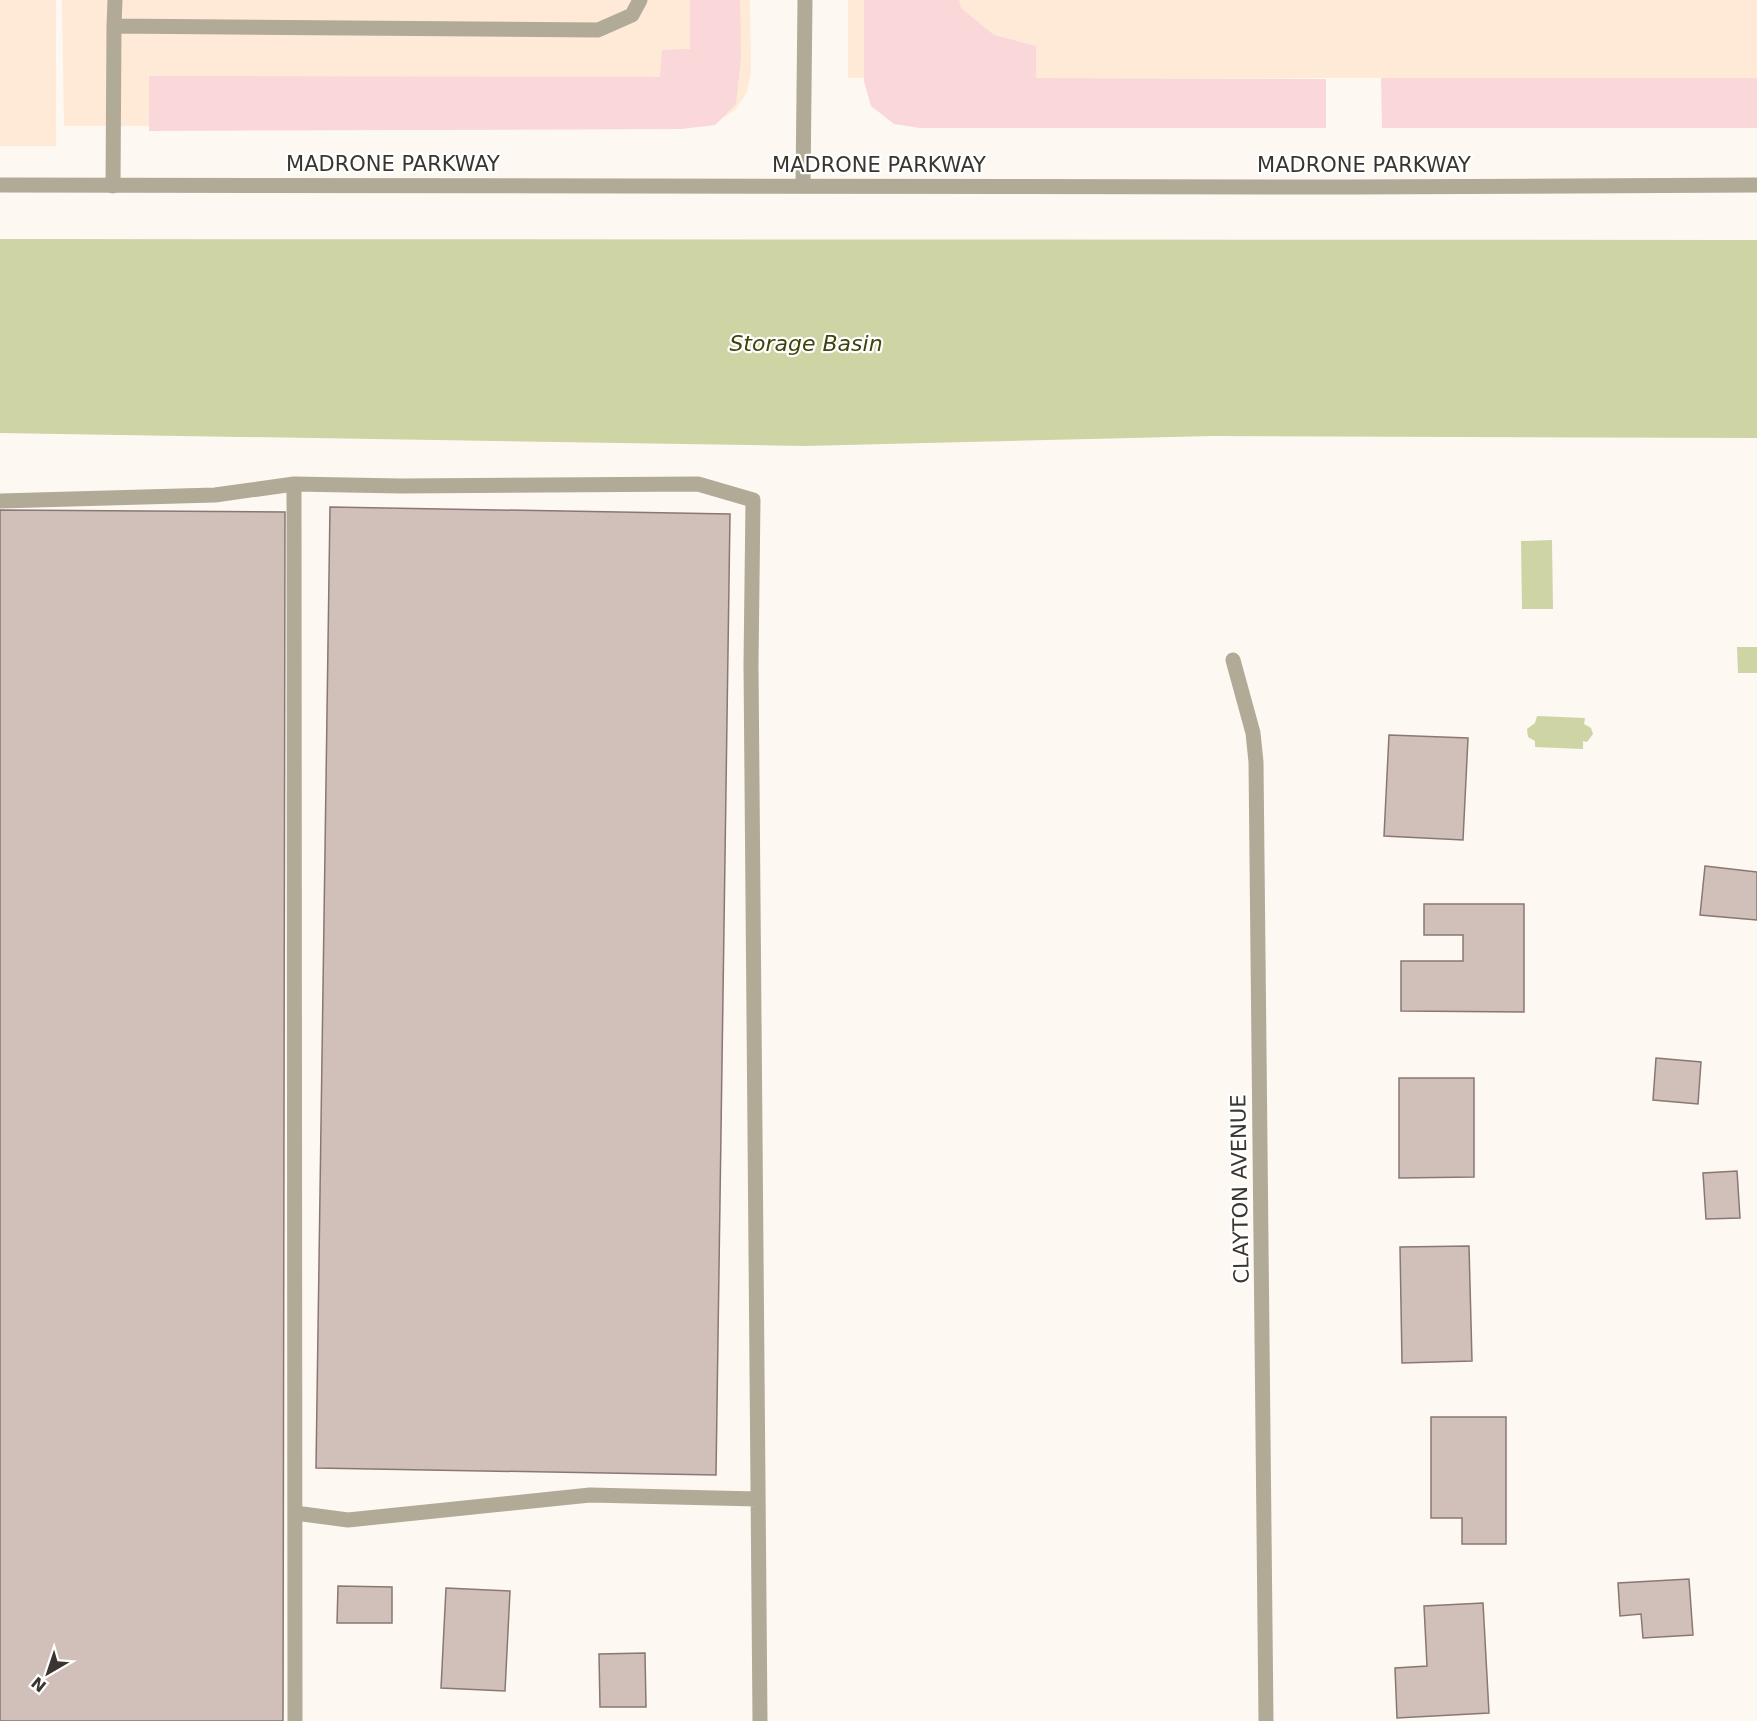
<svg xmlns="http://www.w3.org/2000/svg" width="1757" height="1721" font-family="'DejaVu Sans',sans-serif">
	<style>
		.built { fill: #feead7 }
		.green { fill: #fad7d8 }
		.water { fill: #ced4a4 }
		.building { fill: #d1bfb9; stroke: #897872; stroke-width: 1.5 }
		.lines { fill: none; stroke-linecap: round; stroke-linejoin: round }
		.service { stroke: #b1aa96; stroke-width: 15 }
		.minor { stroke: #b1aa96; stroke-width: 15 }
		.labels { text-anchor: middle; stroke-width: 4.5; stroke-linejoin: round; paint-order: stroke }
		.street-label { font-size: 21px; fill: #3a3530; stroke: #fff }
		.water-label { font-size: 22px; font-style: italic; fill: #3f440b; stroke: #fff }
	</style>
	<rect width="100%" height="100%" fill="#fef8f3"/>
	<!-- built -->
	<path class="built" d="M 0,0 L 56,0 L 56,146 L 0,146 Z
		M 62,0 L 750,0 L 751,72 L 747,92 L 736,109 L 719,121 L 702,126 L 64,126 Z
		M 848,0 L 1757,0 L 1757,78 L 848,78 Z"/>
	<!-- green -->
	<path class="green" d="M 690,0 L 740,0 L 741,58 L 736,104 L 715,125 L 681,129 L 149,131 L 149,76 L 660,77 L 662,50 L 690,49 Z
		M 864,0 L 959,0 L 961,8 L 994,35 L 1036,46 L 1036,78 L 1326,79 L 1326,128 L 920,128 L 894,124 L 871,106 L 864,81 Z
		M 1381,78 L 1757,78 L 1757,128 L 1382,128 Z"/>
	<!-- water -->
	<path class="water" d="M 0,239 L 1757,240 L 1757,438 L 1213,436 L 805,446 L 0,433 Z
		M 1552,540 L 1553,609 L 1522,609 L 1521,541 Z
		M 1737,647 L 1757,647 L 1757,673 L 1738,673 Z
		M 1537,716 L 1585,718 L 1584,724 L 1591,728 L 1593,734 L 1587,742 L 1583,741 L 1583,749 L 1535,747 L 1535,741 L 1528,737 L 1527,729 L 1535,723 Z"/>
	<!-- building -->
	<path class="building" d="M 330,507 L 730,514 L 716,1475 L 316,1468 Z
		M 0,510 L 285,512 L 283,1721 L 0,1721 Z
		M 1389,735 L 1468,738 L 1463,840 L 1384,836 Z
		M 1705,866 L 1757,872 L 1757,920 L 1700,915 Z
		M 1424,904 L 1524,904 L 1524,1012 L 1401,1011 L 1401,961 L 1463,961 L 1463,935 L 1424,935 Z
		M 1656,1058 L 1701,1062 L 1698,1104 L 1653,1100 Z
		M 1399,1078 L 1474,1078 L 1474,1177 L 1399,1178 Z
		M 1737,1171 L 1740,1218 L 1706,1219 L 1703,1173 Z
		M 1469,1246 L 1472,1361 L 1402,1363 L 1400,1247 Z
		M 1431,1417 L 1506,1417 L 1506,1544 L 1462,1544 L 1462,1518 L 1431,1518 Z
		M 1689,1579 L 1693,1635 L 1643,1638 L 1641,1614 L 1620,1616 L 1618,1583 Z
		M 338,1586 L 392,1587 L 392,1623 L 337,1623 Z
		M 446,1588 L 510,1591 L 505,1691 L 441,1688 Z
		M 1483,1603 L 1489,1713 L 1397,1718 L 1395,1668 L 1427,1666 L 1424,1606 Z
		M 645,1653 L 646,1707 L 600,1707 L 599,1654 Z"/>
	<g class="lines">
		<!-- service -->
		<path class="service" d="M 114,26 L 115,0
			M 113,186 L 114,26 L 598,30 L 632,15 L 640,0
			M 0,501 L 215,495 L 294,484
			M 295,1513 L 348,1520 L 590,1495 L 758,1499
			M 295,1721 L 294,484 L 401,486 L 698,484 L 753,500 L 751,664 L 760,1721"/>
		<!-- minor -->
		<path class="minor" d="M 0,185 L 1353,187 L 1757,185
			M 803,186 L 805,0
			M 1233,660 L 1253,733 L 1256,762 L 1266,1721"/>
	</g>
	<g class="labels">
		<!-- street labels -->
		<g class="street-label">
			<text x="393" y="171">MADRONE PARKWAY</text>
			<text x="879" y="172">MADRONE PARKWAY</text>
			<text x="1364" y="172">MADRONE PARKWAY</text>
			<text transform="translate(1240 1189) rotate(-91)" y="7">CLAYTON AVENUE</text>
		</g>
		<!-- water labels -->
		<g class="water-label">
			<text x="806" y="351">Storage Basin</text>
		</g>
	</g>
	<!-- north arrow -->
	<g transform="translate(48 1673) rotate(219)" stroke="#ffffff" stroke-width="4.5" paint-order="stroke">
	<path d="M0-4.5L10 22L0 15L-10 22Z" fill="#3a3530"/>
	<text y="-9" font-size="16" font-weight="bold" text-anchor="middle" fill="#3a3530">N</text>
	</g>
</svg>
